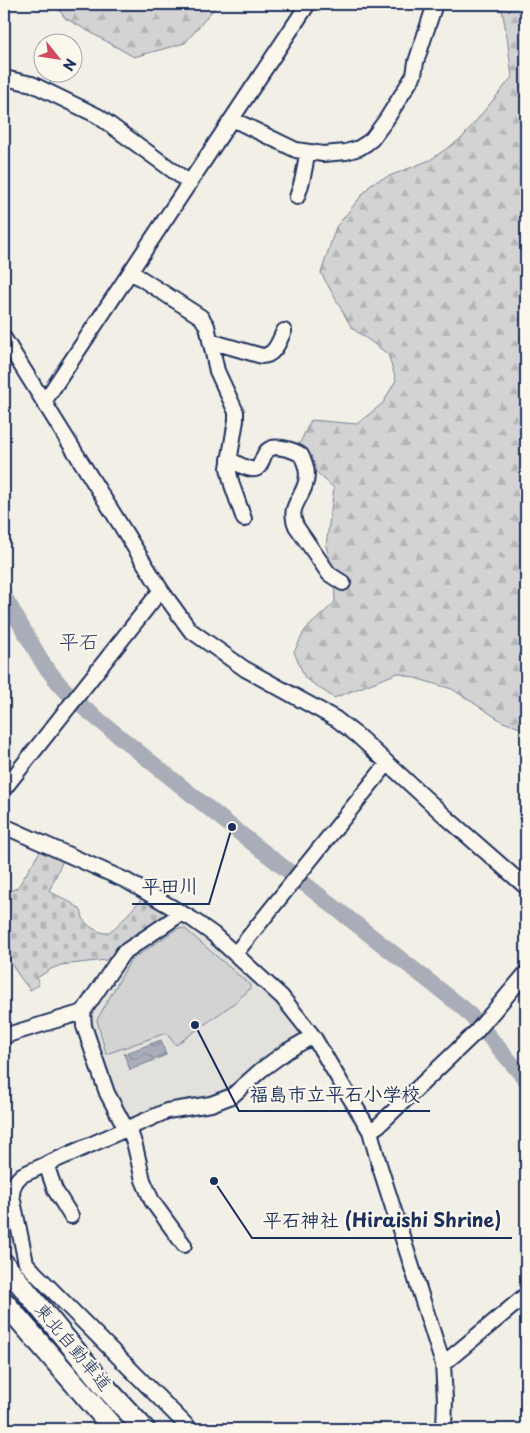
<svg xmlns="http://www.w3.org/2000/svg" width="530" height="1433" font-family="'Playpen Sans','Klee One',sans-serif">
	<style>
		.built { fill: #e2e1dc }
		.grass { fill: #d2d3d2; stroke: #768198 }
		.forest { fill: url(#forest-firs); stroke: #768198 }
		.cemetery { fill: url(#cemetery-stones); stroke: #768198 }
		.water { fill: url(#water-waves); stroke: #707b93 }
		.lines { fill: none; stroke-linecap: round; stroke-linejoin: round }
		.river { stroke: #a9adb7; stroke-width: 16 }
		.minor-casing { stroke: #1b2f5e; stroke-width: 18 }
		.highway-casing { stroke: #1b2f5e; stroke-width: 24 }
		.minor { stroke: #fbf7ec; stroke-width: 14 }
		.highway { stroke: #fbf7ec; stroke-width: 20 }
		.labels { text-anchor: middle; stroke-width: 4.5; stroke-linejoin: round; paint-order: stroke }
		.street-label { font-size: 18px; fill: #1b2f5e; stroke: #fbf7ec }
		.quarter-label { font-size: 20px; fill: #1b2f5e; stroke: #fbf7ec }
		.leader { fill: none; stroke: #1b2f5e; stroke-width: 2 }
		.callout-dot { fill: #1b2f5e; stroke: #fbf7ec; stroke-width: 2 }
		.callout-label { font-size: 19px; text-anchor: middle; font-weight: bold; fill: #1b2f5e; stroke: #fbf7ec; stroke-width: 4.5; stroke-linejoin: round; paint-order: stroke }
	</style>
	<defs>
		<pattern id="forest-firs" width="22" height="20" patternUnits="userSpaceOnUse" patternTransform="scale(1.25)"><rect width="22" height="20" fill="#d2d3d2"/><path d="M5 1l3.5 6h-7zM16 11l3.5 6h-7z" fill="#b4b5b7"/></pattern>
		<pattern id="cemetery-stones" width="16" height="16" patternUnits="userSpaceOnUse" patternTransform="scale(1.25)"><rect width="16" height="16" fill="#d2d3d2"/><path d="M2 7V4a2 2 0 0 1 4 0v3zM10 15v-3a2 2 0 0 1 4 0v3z" fill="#b4b5b7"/></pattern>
		<pattern id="water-waves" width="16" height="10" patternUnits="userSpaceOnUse" patternTransform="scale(1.25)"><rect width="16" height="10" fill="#a9adb7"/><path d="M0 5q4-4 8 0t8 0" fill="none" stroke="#898d98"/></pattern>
	</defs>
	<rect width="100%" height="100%" fill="#f2efe6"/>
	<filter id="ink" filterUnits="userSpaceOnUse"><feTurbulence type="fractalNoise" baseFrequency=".02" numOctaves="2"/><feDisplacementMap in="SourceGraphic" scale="10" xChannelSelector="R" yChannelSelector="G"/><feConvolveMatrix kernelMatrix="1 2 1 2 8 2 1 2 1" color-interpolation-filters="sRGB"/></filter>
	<g filter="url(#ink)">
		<!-- built -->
		<path class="built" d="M 183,920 L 225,955 L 296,1021 L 302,1029 L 299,1037 L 230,1092 L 131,1122 L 127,1120 L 88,1019 L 89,1012 L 123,960 Z"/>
		<!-- grass -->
		<path class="grass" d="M 178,928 L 185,929 L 250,985 L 250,989 L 233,1004 L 176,1045 L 166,1033 L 106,1054 L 97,1020 L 130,961 Z"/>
		<!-- forest -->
		<path class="forest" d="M 55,4 L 218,4 L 185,43 L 134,57 L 65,18 Z
			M 501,4 L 526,4 L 526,730 L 503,722 L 452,689 L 398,673 L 334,698 L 305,678 L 294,652 L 305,630 L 335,602 L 334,574 L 326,546 L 334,488 L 295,453 L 311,420 L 357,424 L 383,403 L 396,380 L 388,354 L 352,328 L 321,273 L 336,227 L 372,183 L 430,160 L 462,138 L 512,77 L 507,37 Z"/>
		<!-- cemetery -->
		<path class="cemetery" d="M 42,848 L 64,858 L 49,891 C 58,896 71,902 79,908 C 83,912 82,918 85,922 C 90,927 99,933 106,933 C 114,932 136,905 142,898 L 169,914 L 106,960 L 61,965 L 51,969 L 37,978 L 39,985 L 30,990 C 19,976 5,959 4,941 C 4,930 6,919 7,909 L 4,907 L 4,895 L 18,887 Z"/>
		<!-- water -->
		<path class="water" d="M 161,1040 L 166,1055 L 130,1070 L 124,1054 Z"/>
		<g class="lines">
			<!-- river -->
			<path class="river" d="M 4,596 L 44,665 L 61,686 L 79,704 L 232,827 L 462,1007 L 474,1019 L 526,1080"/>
			<defs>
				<path id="minor" d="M 4,78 L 32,84 L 98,116 L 190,183
					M 232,119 L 296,150 L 323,154 L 346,152 L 359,148 L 367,143 L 372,139 L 386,120 L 414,75 L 416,62 L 435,4
					M 297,197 C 303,182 305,169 307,153
					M 131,272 L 201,317 L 207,326 L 217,371 L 236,412 L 236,420 L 228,468 L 232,485 L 244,519
					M 4,338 L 161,590 L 190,630 L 245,669 L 336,719 L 358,736 L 446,817 L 526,887
					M 210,341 L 262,356 C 275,356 279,341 284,331
					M 44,402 L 308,4
					M 229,459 C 234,462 250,471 255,469 C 262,468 262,454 268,450 C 275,444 294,450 301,455 C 306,464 309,475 305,485 C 300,501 288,508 296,526 L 329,574 L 343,583
					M 4,789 L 161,590
					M 4,826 L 127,881 L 192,919 L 213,934 L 235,954 L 282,997 L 313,1036 L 370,1131 L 379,1164 L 443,1364 L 445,1400 L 444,1429
					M 235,954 L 387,764
					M 4,1036 L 83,1012
					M 129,1128 L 135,1146 L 143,1180 L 152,1201 L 184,1245
					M 126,1129 L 107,1093 L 84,1026 L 83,1012 L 123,953 L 182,913
					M 370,1131 L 379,1125 L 476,1032 L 526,973
					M 46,1164 L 55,1190 L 71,1216
					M 443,1364 L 526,1295
					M 190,1429 L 35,1273 L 26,1263 L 12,1196 C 12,1186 15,1181 22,1175 L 167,1111 L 211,1104 L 232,1096 L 261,1070 L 287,1051 L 313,1036"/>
				<path id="highway" d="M 4,1264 L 106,1388 L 144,1429
					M 4,1302 L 114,1429"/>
			</defs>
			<!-- minor casing -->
			<use href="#minor" class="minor-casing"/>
			<!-- highway casing -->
			<use href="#highway" class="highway-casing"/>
			<!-- minor -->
			<use href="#minor" class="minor"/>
			<!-- highway -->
			<use href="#highway" class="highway"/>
		</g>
	</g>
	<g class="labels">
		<!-- street labels -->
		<g class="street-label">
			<text transform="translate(73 1347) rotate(50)" y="6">東北自動車道</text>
		</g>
		<!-- quarter labels -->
		<g class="quarter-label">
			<text x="79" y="649">平石</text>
		</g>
	</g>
	<!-- callouts -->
	<path class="leader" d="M232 827L209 904H132M195 1025L239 1111H430M214 1181L252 1238H512"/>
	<g class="callout-dot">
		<circle cx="232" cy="827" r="5"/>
		<circle cx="195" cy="1025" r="5"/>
		<circle cx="214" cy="1181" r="5"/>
	</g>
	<g class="callout-label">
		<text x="170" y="893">平田川</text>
		<text x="335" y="1101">福島市立平石小学校</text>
		<text x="382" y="1227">平石神社 (Hiraishi Shrine)</text>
	</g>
	<!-- margin -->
	<rect width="530" height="1433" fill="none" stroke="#fbf7ec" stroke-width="20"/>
	<rect x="10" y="10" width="510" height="1413" fill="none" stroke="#1b2f5e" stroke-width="2" filter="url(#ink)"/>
	<!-- north arrow -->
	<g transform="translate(58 58) rotate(120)"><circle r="24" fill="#fbf7ec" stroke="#a1a7b3"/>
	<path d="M0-4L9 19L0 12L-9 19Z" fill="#d1495b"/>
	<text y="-8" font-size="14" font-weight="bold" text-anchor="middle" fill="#1b2f5e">N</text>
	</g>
</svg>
